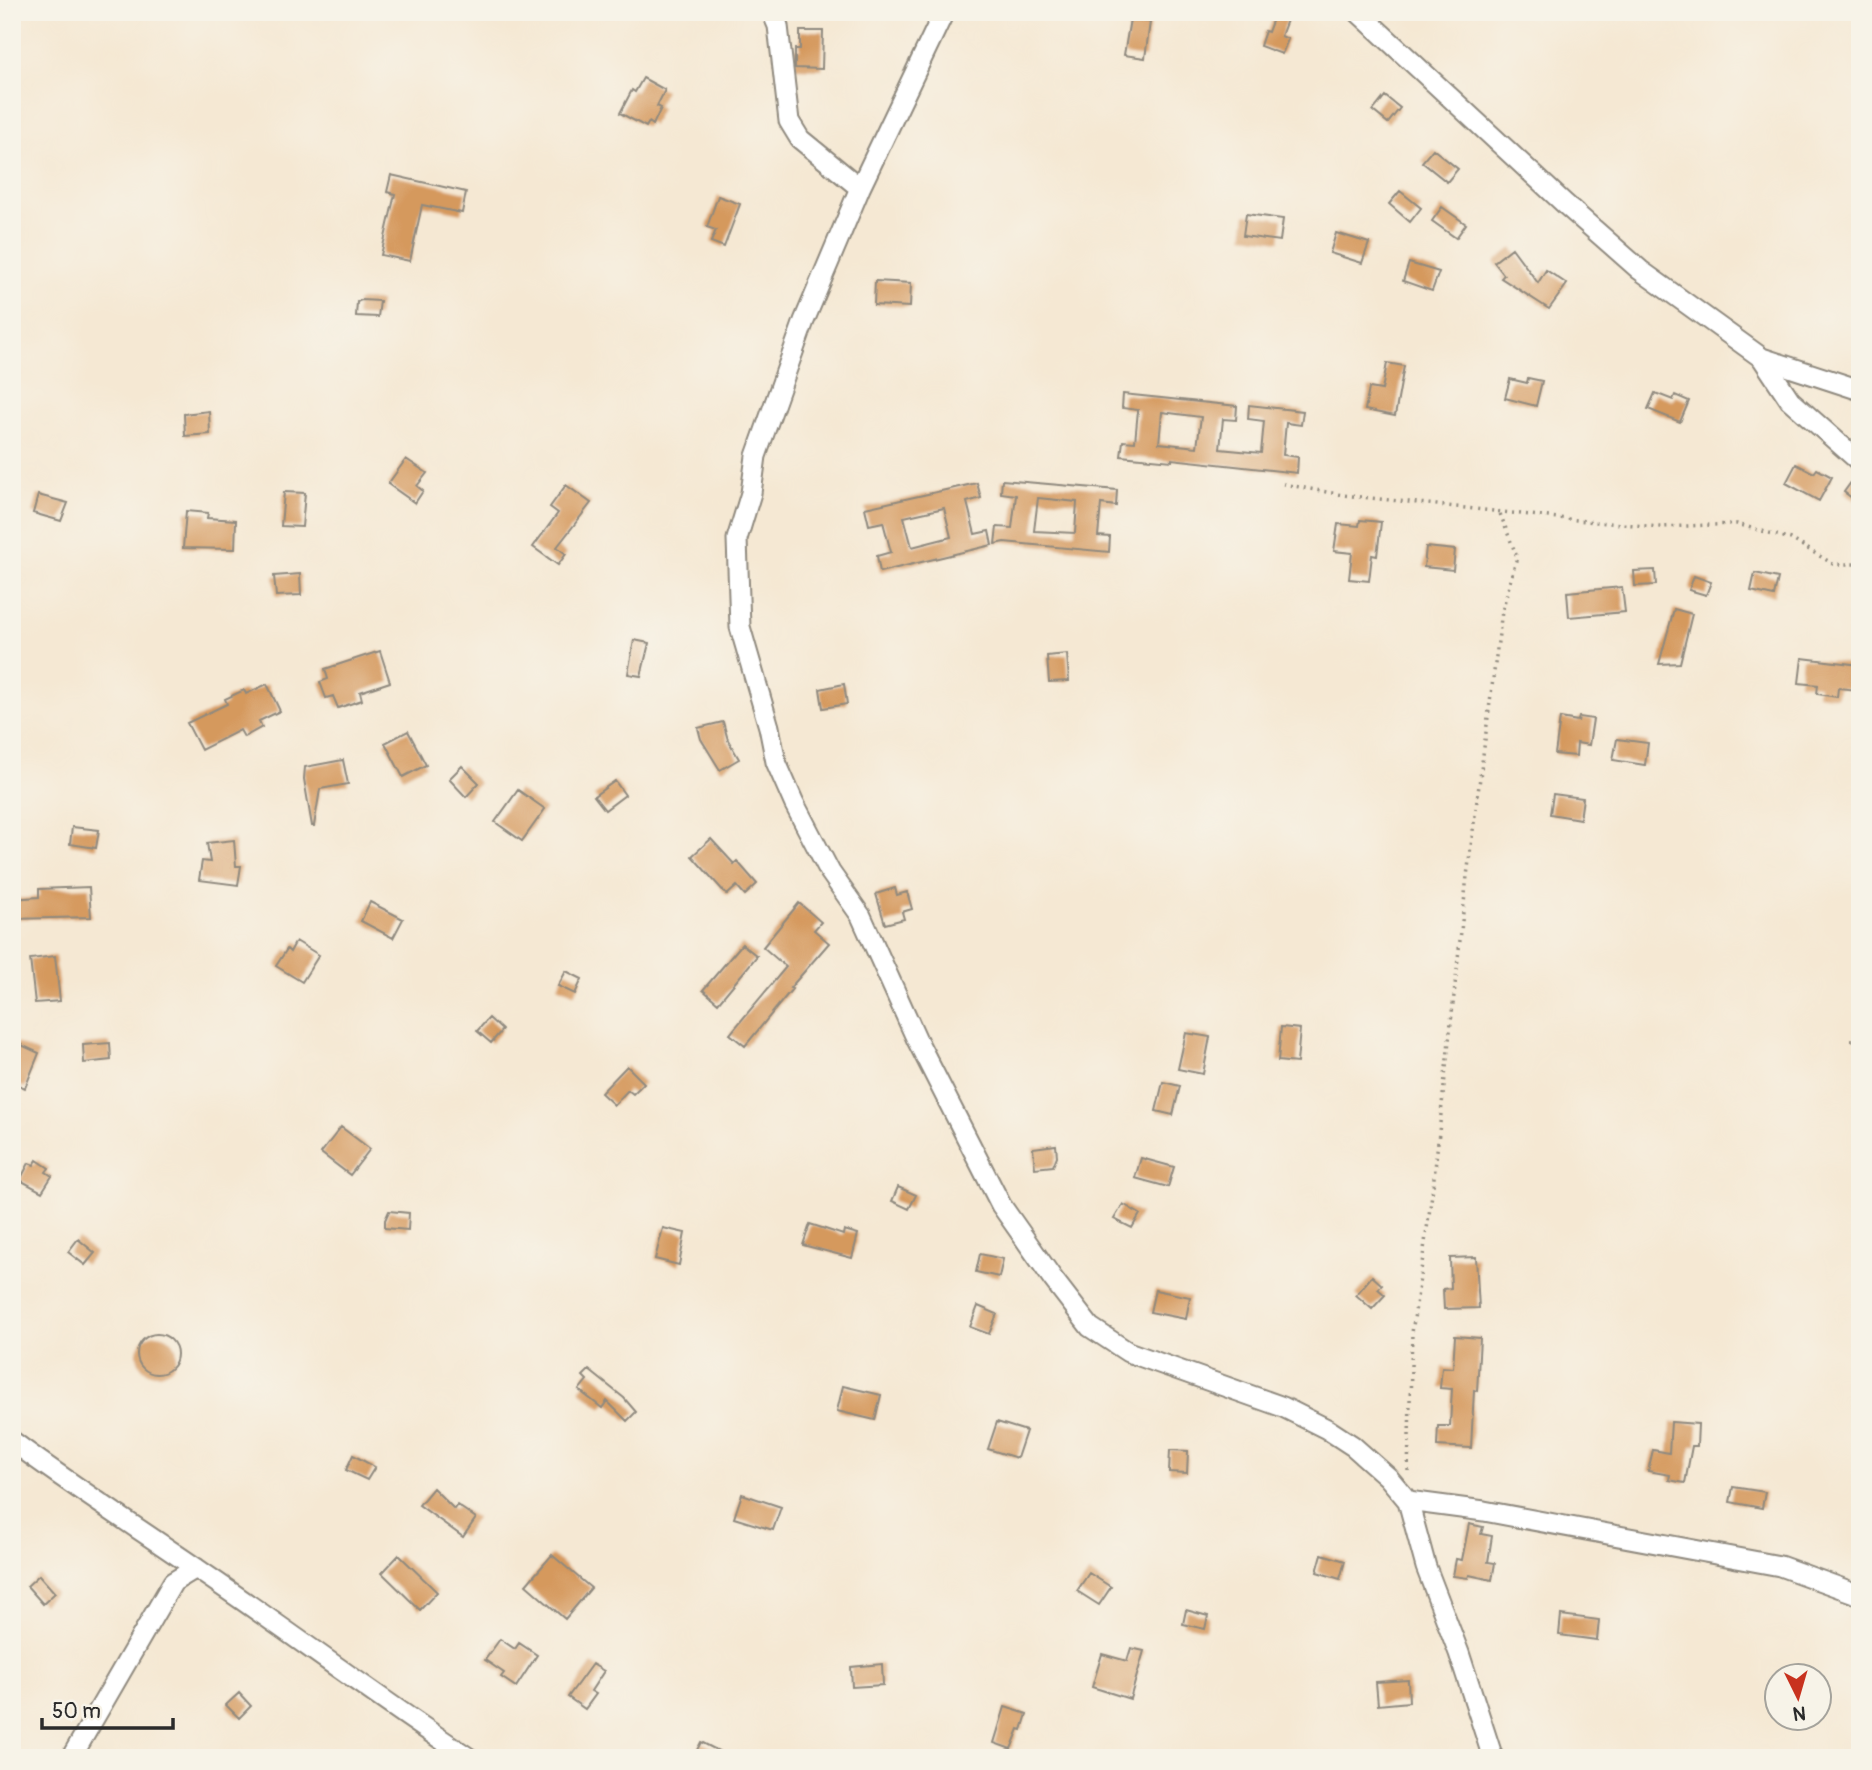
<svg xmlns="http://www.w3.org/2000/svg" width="1872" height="1770" font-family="Pangolin,sans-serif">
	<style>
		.building { fill: #d5995d; fill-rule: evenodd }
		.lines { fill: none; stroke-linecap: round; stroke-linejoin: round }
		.minor-casing { stroke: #908a7f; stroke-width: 23 }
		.path { stroke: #908a7f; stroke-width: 3.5; stroke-dasharray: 2 5; stroke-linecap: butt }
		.minor { stroke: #fff; stroke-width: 19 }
	</style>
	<rect width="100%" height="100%" fill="#f7f3e8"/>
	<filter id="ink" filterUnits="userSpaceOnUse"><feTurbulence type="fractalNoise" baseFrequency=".0143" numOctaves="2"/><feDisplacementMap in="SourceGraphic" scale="14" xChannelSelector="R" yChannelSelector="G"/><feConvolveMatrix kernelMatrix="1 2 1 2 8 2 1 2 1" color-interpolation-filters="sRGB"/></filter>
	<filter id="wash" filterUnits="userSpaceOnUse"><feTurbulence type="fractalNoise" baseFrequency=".00686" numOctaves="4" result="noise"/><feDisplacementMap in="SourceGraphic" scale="28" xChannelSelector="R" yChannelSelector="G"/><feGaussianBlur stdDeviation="1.57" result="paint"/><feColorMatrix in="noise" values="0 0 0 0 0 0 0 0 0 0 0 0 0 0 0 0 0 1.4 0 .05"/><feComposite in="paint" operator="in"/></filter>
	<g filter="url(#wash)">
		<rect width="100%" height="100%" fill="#f5e8d3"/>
		<g id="blocks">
			<!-- building -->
			<path class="building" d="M 1274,16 L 1287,20 L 1281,36 L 1288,39 L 1282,54 L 1260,46 L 1265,31 L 1268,32 Z
				M 1130,19 L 1150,22 L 1145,58 L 1124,55 Z
				M 800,31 L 823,31 L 822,69 L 795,68 L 795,49 L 800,49 Z
				M 643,78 L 665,90 L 657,106 L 661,108 L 653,125 L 649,122 L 646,127 L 620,113 L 632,90 L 635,92 Z
				M 1385,96 L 1400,108 L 1388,123 L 1373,111 Z
				M 1433,149 L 1458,169 L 1447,182 L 1422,162 Z
				M 391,175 L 466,192 L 462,213 L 422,205 L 410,261 L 381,255 L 395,194 L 387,192 Z
				M 1400,191 L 1421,208 L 1410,222 L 1389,204 Z
				M 718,196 L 740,204 L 724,247 L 711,242 L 716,230 L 707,227 Z
				M 1442,207 L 1466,224 L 1456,238 L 1432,221 Z
				M 1246,214 L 1283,219 L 1280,241 L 1243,236 Z
				M 1336,233 L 1369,243 L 1362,263 L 1330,253 Z
				M 1512,248 L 1538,283 L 1546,270 L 1567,284 L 1549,309 L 1501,278 L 1504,275 L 1494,262 Z
				M 1409,263 L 1439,272 L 1432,291 L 1403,281 Z
				M 875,281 L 911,283 L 910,307 L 874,305 Z
				M 361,300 L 380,301 L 378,317 L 356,316 L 357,302 Z
				M 1387,363 L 1404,366 L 1395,416 L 1365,410 L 1369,388 L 1382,390 Z
				M 1528,378 L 1542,381 L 1536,406 L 1505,398 L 1510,379 L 1527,383 Z
				M 1655,393 L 1673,400 L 1675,395 L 1689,401 L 1680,422 L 1648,409 Z
				M 1123,394 L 1237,406 L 1236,420 L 1223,419 L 1220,449 L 1261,453 L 1264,421 L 1248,419 L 1249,405 L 1303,411 L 1301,425 L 1286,423 L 1283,455 L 1298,457 L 1297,473 L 1172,459 L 1172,461 L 1121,456 L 1123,441 L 1135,442 L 1138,410 L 1122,408 ZM 1162,412 L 1201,417 L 1197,447 L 1159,443 Z
				M 209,411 L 210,434 L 185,436 L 184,414 Z
				M 406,459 L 427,473 L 417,486 L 423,491 L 415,503 L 388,484 Z
				M 1796,464 L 1814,473 L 1817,469 L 1832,477 L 1819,501 L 1786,483 Z
				M 1857,474 L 1860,474 L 1860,504 L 1844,492 Z
				M 1002,480 L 1117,490 L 1116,506 L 1101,504 L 1098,536 L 1110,537 L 1109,552 L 1004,542 L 995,544 L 997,527 L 1012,528 L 1016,495 L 1001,493 ZM 1038,498 L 1077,502 L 1075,533 L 1034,531 Z
				M 977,483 L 981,498 L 967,502 L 975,534 L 989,531 L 992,545 L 880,572 L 877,556 L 891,552 L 883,522 L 869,525 L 865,508 ZM 944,508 L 951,537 L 912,547 L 904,517 Z
				M 566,485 L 591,503 L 557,547 L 566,554 L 558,565 L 533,547 L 558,513 L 550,507 Z
				M 284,492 L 305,493 L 302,527 L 281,526 Z
				M 38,495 L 68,503 L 61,521 L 33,513 Z
				M 186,511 L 208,513 L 207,518 L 236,520 L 235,549 L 183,548 Z
				M 1360,520 L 1381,522 L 1377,556 L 1372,555 L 1369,581 L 1349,579 L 1352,553 L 1334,551 L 1338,524 L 1359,526 Z
				M 1426,547 L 1455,550 L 1453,570 L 1424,567 Z
				M 1655,570 L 1656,585 L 1635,586 L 1634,571 Z
				M 1755,573 L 1778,578 L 1774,596 L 1751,591 Z
				M 300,574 L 301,595 L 276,596 L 274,576 Z
				M 1694,576 L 1711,582 L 1706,595 L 1689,590 Z
				M 1622,587 L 1625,612 L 1569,617 L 1567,592 Z
				M 1674,609 L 1692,614 L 1680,663 L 1659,664 Z
				M 634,640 L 649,643 L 641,676 L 628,674 Z
				M 380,651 L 390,682 L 360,692 L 362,700 L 338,708 L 333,696 L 326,698 L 320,682 L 328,679 L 325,669 Z
				M 1067,654 L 1069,681 L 1049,682 L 1047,656 Z
				M 1802,658 L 1860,665 L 1858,690 L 1838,688 L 1837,697 L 1817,694 L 1818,685 L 1799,683 Z
				M 267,684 L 280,711 L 259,721 L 262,727 L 244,737 L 240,730 L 201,750 L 187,723 L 227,704 L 225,699 L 244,690 L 246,694 Z
				M 844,684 L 847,704 L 823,708 L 820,689 Z
				M 1579,717 L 1593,719 L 1589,745 L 1577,743 L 1576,756 L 1555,754 L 1560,718 L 1578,721 Z
				M 723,722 L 728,740 L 739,759 L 720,770 L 701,739 L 698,728 Z
				M 408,731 L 426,765 L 403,777 L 385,743 Z
				M 1617,739 L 1648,743 L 1645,765 L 1613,760 Z
				M 343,760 L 348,784 L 320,789 L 314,826 L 312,826 L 304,779 L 305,767 Z
				M 462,766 L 479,783 L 466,797 L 449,779 Z
				M 615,781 L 625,795 L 605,810 L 594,796 Z
				M 518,790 L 545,809 L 522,841 L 495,822 Z
				M 1553,794 L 1583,798 L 1580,819 L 1550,814 Z
				M 72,827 L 99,830 L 96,848 L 70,844 Z
				M 711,839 L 734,864 L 737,861 L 757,884 L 745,895 L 737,886 L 727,895 L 692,856 Z
				M 234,840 L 236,866 L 241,866 L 238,885 L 199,880 L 202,861 L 210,862 L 207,843 Z
				M 89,887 L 91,917 L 12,919 L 12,899 L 39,897 L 39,889 Z
				M 895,888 L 897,895 L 907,892 L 912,909 L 902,912 L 904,919 L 885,924 L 876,894 Z
				M 370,902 L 403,919 L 393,938 L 361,921 Z
				M 799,903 L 821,922 L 814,930 L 829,943 L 790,988 L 792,989 L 745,1046 L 730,1034 L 786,967 L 763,947 Z
				M 296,941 L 319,955 L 302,982 L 276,966 L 287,949 L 290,952 Z
				M 742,944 L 757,956 L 718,1003 L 703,990 Z
				M 55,956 L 60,1001 L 35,1003 L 30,959 Z
				M 566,971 L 582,979 L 575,994 L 558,986 Z
				M 489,1018 L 502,1030 L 491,1043 L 477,1031 Z
				M 1281,1027 L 1300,1029 L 1297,1063 L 1278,1061 Z
				M 1186,1033 L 1210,1037 L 1203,1074 L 1178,1069 Z
				M 17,1043 L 39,1053 L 25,1088 L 12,1082 L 12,1054 Z
				M 110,1043 L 111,1060 L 84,1063 L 83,1045 Z
				M 627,1066 L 644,1083 L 633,1094 L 628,1090 L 614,1105 L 601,1093 Z
				M 1163,1082 L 1180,1086 L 1173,1115 L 1156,1111 Z
				M 341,1127 L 370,1149 L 350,1175 L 321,1153 Z
				M 1056,1145 L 1057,1156 L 1053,1166 L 1035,1168 L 1033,1148 Z
				M 1141,1158 L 1174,1167 L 1168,1187 L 1135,1178 Z
				M 37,1160 L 49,1168 L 46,1172 L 52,1176 L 42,1192 L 20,1180 L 29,1163 L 34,1165 Z
				M 898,1187 L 916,1195 L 909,1209 L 892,1201 Z
				M 1123,1204 L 1140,1214 L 1132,1228 L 1114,1219 Z
				M 389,1211 L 409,1213 L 408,1230 L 385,1228 L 385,1220 Z
				M 810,1224 L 843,1235 L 844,1230 L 858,1234 L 852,1258 L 803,1245 Z
				M 663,1228 L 685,1233 L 679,1265 L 655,1259 Z
				M 78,1239 L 95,1253 L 85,1265 L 68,1252 Z
				M 980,1254 L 1003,1259 L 999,1277 L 976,1272 Z
				M 1476,1257 L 1479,1308 L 1444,1309 L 1443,1289 L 1451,1288 L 1450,1258 Z
				M 1372,1276 L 1382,1285 L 1378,1289 L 1385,1295 L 1372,1309 L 1356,1295 Z
				M 1155,1290 L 1190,1297 L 1186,1319 L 1150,1312 Z
				M 978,1306 L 997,1314 L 989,1334 L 970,1327 Z
				M137 1354a20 20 0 1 1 40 0a20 20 0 1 1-40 0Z
				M 1455,1336 L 1480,1338 L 1477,1391 L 1474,1390 L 1471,1448 L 1437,1446 L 1438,1426 L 1450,1426 L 1452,1389 L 1440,1388 L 1442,1367 L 1453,1368 Z
				M 589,1370 L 624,1398 L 636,1412 L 627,1421 L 607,1401 L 602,1408 L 579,1390 L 587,1380 L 583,1376 Z
				M 843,1386 L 881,1395 L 875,1420 L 837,1411 Z
				M 997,1422 L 1026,1431 L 1017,1458 L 988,1449 Z
				M 1671,1422 L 1698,1424 L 1697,1446 L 1692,1446 L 1685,1483 L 1669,1480 L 1670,1475 L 1648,1471 L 1653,1450 L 1669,1453 Z
				M 1170,1450 L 1188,1451 L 1187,1473 L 1169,1472 Z
				M 353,1455 L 375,1467 L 367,1480 L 346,1470 Z
				M 1733,1487 L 1765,1492 L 1762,1508 L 1730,1502 Z
				M 433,1488 L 454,1509 L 457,1505 L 476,1518 L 463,1537 L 419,1505 Z
				M 742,1494 L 781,1507 L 773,1530 L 734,1518 Z
				M 1469,1524 L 1483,1527 L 1481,1534 L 1492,1536 L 1488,1562 L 1495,1563 L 1492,1580 L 1469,1575 L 1468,1578 L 1453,1576 L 1456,1559 L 1462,1560 Z
				M 1322,1554 L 1345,1561 L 1340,1579 L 1317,1572 Z
				M 399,1555 L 437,1592 L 420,1610 L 382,1573 Z
				M 552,1555 L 591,1588 L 565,1619 L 526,1585 Z
				M 1089,1573 L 1111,1587 L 1099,1605 L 1077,1591 Z
				M 39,1575 L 55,1593 L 43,1604 L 27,1586 Z
				M 1186,1610 L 1208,1616 L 1205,1629 L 1183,1624 Z
				M 1561,1615 L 1599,1620 L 1597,1640 L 1559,1635 Z
				M 500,1639 L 515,1649 L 519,1643 L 537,1655 L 516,1687 L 501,1677 L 504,1673 L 485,1660 Z
				M 1131,1648 L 1144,1651 L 1130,1699 L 1092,1687 L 1102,1654 L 1127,1661 Z
				M 592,1664 L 604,1671 L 591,1691 L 596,1694 L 585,1709 L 568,1697 Z
				M 882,1664 L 883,1685 L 852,1687 L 851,1667 Z
				M 1408,1680 L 1409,1702 L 1378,1705 L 1376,1682 Z
				M 239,1693 L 251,1706 L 239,1718 L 226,1705 Z
				M 1005,1707 L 1027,1714 L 1022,1730 L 1019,1729 L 1011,1749 L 994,1743 Z
				M 701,1742 L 732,1758 L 693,1758 Z"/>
		</g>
	</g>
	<g filter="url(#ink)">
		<use href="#blocks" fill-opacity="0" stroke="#908a7f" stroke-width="2"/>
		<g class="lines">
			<defs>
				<path id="minor" d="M 772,12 L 778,26 L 789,121 L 800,139 L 860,188
					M 944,12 L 860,188 L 804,321 L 756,456 L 751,493 L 737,539 L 740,627 L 769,727 L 776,762 L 794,803 L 830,872 L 861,916 L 917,1040 L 1001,1205 L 1053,1279 L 1090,1327 L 1128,1352 L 1283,1407 L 1327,1429 L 1353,1446 L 1388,1477 L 1408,1501 L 1426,1567 L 1459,1653 L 1493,1758
					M 1358,12 L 1565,204 L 1640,270 L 1762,358 L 1860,390
					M 1762,358 L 1790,400 L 1860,462
					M 12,1441 C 75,1488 141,1530 206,1575 C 294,1635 379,1699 469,1758
					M 1408,1501 L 1484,1511 L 1780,1566 L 1860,1595
					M 71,1758 L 173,1582 L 196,1568"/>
			</defs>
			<!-- minor casing -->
			<use href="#minor" class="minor-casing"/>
			<!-- path -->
			<path class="path" d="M 1283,484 L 1343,495 L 1596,522 L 1660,527 L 1737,524 L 1791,539 L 1833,564 L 1860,564
				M 1851,1041 L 1860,1040
				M 1408,1471 L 1412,1333 L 1433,1187 L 1467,876 L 1502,611 L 1517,557 L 1499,511"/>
			<!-- minor -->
			<use href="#minor" class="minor"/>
		</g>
	</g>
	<!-- margin -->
	<rect width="1872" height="1770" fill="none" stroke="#f7f3e8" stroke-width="42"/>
	<!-- north arrow -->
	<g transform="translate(1798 1697) rotate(175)"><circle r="33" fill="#f7f3e8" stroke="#a5a39c" stroke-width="2"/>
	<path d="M0-5L12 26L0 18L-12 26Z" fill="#c8321e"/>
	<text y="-10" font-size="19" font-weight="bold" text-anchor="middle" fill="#2b2b2b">N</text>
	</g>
	<!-- scale -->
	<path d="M42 1718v10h131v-10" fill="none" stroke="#2b2b2b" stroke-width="3.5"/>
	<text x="52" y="1718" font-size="21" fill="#2b2b2b" stroke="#f7f3e8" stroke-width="5" paint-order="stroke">50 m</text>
</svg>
